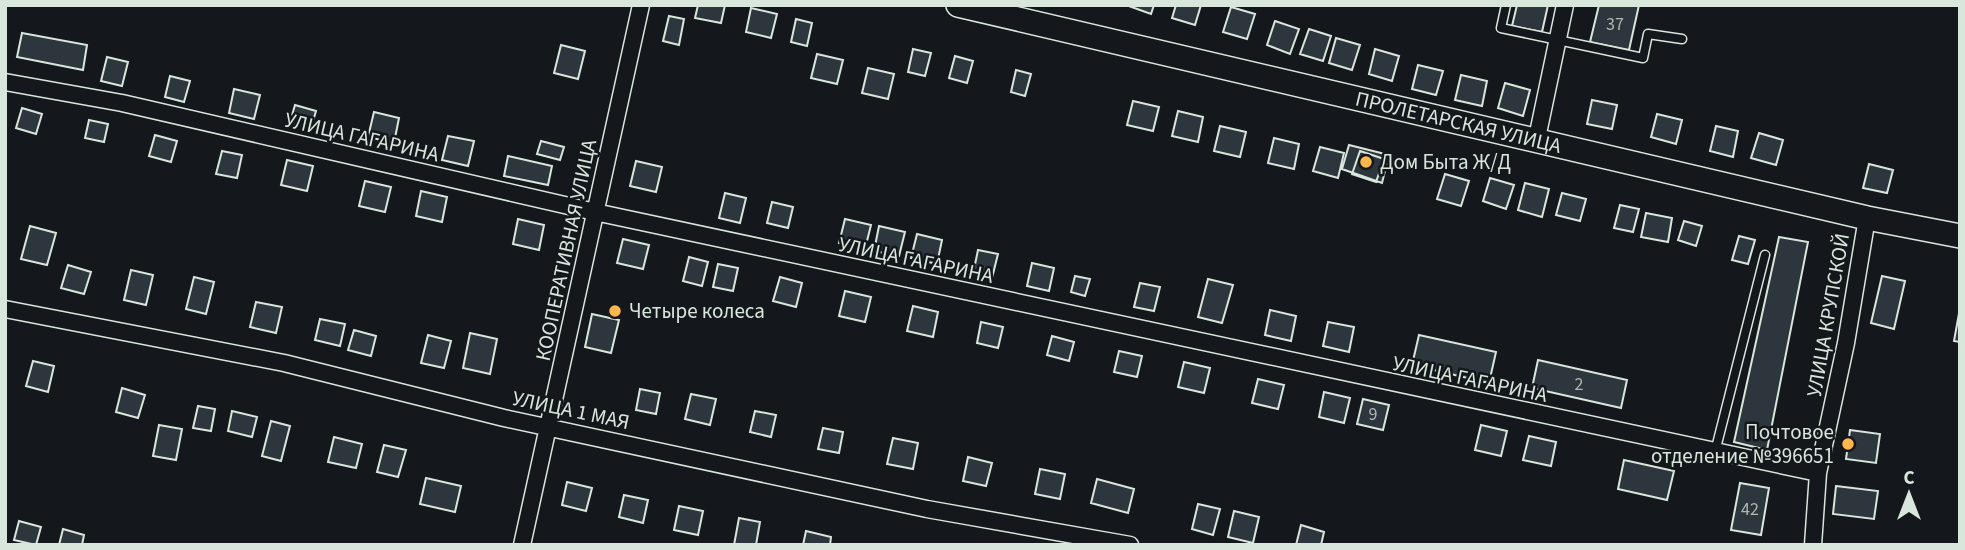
<svg xmlns="http://www.w3.org/2000/svg" width="1965" height="550" font-family="'Source Sans 3',sans-serif">
	<style>
		.building { fill: #2c363c; stroke: #d8e6dc; stroke-width: 2 }
		.lines { fill: none; stroke-linecap: round; stroke-linejoin: round }
		.lane-casing { stroke: #d8e6dc; stroke-width: 11 }
		.street-casing { stroke: #d8e6dc; stroke-width: 19 }
		.secondary-casing { stroke: #d8e6dc; stroke-width: 26 }
		.lane { stroke: #14181c; stroke-width: 8 }
		.street { stroke: #14181c; stroke-width: 16 }
		.secondary { stroke: #14181c; stroke-width: 23 }
		.poi-dot { fill: #ffb74d; stroke: #14181c; stroke-width: 2.5 }
		.labels { text-anchor: middle; stroke-width: 5; stroke-linejoin: round; paint-order: stroke }
		.number-label { font-size: 18px; fill: #adbab4 }
		.street-label { font-size: 21px; fill: #d8e6dc; stroke: #14181c }
		.poi-label { font-size: 21px; fill: #d8e6dc; stroke: #14181c; text-anchor: start }
	</style>
	<rect width="100%" height="100%" fill="#14181c"/>
	<!-- building -->
	<path class="building" d="M 698,5 L 725,5 L 721,23 L 695,18 Z
		M 1126,5 L 1154,5 L 1151,14 Z
		M 1176,5 L 1201,5 L 1195,25 L 1172,18 Z
		M 1517,5 L 1548,5 L 1542,32 L 1512,26 Z
		M 1599,5 L 1639,5 L 1629,50 L 1590,42 Z
		M 1231,7 L 1255,14 L 1247,39 L 1223,32 Z
		M 751,8 L 777,14 L 771,38 L 746,32 Z
		M 669,16 L 684,19 L 679,45 L 663,41 Z
		M 796,19 L 812,23 L 807,46 L 791,42 Z
		M 1275,21 L 1299,29 L 1290,54 L 1267,45 Z
		M 1309,29 L 1331,36 L 1323,61 L 1300,54 Z
		M 22,33 L 87,45 L 83,70 L 17,57 Z
		M 1336,38 L 1360,45 L 1352,70 L 1329,63 Z
		M 561,45 L 585,51 L 578,79 L 554,73 Z
		M 913,49 L 931,53 L 925,76 L 908,72 Z
		M 1375,49 L 1399,56 L 1392,81 L 1369,74 Z
		M 817,54 L 843,60 L 837,84 L 811,78 Z
		M 955,56 L 973,61 L 967,83 L 949,78 Z
		M 107,57 L 128,62 L 122,86 L 101,81 Z
		M 1418,65 L 1443,71 L 1436,95 L 1412,89 Z
		M 868,68 L 894,74 L 888,99 L 862,93 Z
		M 1016,70 L 1031,74 L 1025,96 L 1011,92 Z
		M 1461,75 L 1487,81 L 1482,106 L 1455,100 Z
		M 170,76 L 190,81 L 184,102 L 165,97 Z
		M 1505,83 L 1530,90 L 1523,116 L 1498,108 Z
		M 234,89 L 260,95 L 254,119 L 229,113 Z
		M 1592,100 L 1617,105 L 1612,129 L 1587,124 Z
		M 1133,101 L 1159,107 L 1153,131 L 1127,125 Z
		M 295,105 L 316,111 L 311,128 L 290,122 Z
		M 22,108 L 42,114 L 36,134 L 16,128 Z
		M 1178,111 L 1203,117 L 1198,142 L 1172,136 Z
		M 374,112 L 399,118 L 394,143 L 368,137 Z
		M 1657,114 L 1682,120 L 1676,144 L 1651,137 Z
		M 89,120 L 108,124 L 104,142 L 85,138 Z
		M 1220,126 L 1246,132 L 1240,157 L 1214,151 Z
		M 1716,126 L 1738,131 L 1733,157 L 1710,151 Z
		M 1759,133 L 1783,140 L 1776,165 L 1751,158 Z
		M 155,135 L 177,141 L 171,162 L 149,156 Z
		M 448,136 L 474,141 L 468,166 L 442,160 Z
		M 1274,138 L 1299,144 L 1294,169 L 1268,163 Z
		M 541,141 L 564,147 L 560,160 L 537,154 Z
		M 1349,145 L 1389,155 L 1382,183 L 1342,169 Z
		M 1320,147 L 1344,153 L 1338,178 L 1313,171 Z
		M 222,151 L 242,155 L 237,178 L 216,174 Z
		M 1360,151 L 1384,159 L 1376,182 L 1352,174 Z
		M 508,156 L 552,166 L 548,185 L 504,176 Z
		M 287,160 L 313,166 L 307,191 L 281,185 Z
		M 636,161 L 662,167 L 656,192 L 630,186 Z
		M 1869,164 L 1893,170 L 1887,193 L 1863,188 Z
		M 1445,174 L 1469,181 L 1461,206 L 1437,199 Z
		M 1490,178 L 1514,185 L 1506,209 L 1483,201 Z
		M 365,181 L 391,187 L 385,212 L 359,206 Z
		M 1525,183 L 1549,189 L 1542,217 L 1518,210 Z
		M 421,191 L 447,197 L 442,222 L 416,216 Z
		M 725,193 L 746,198 L 740,223 L 719,218 Z
		M 1562,193 L 1586,199 L 1580,221 L 1556,215 Z
		M 772,202 L 793,207 L 788,228 L 767,223 Z
		M 1620,205 L 1639,209 L 1633,232 L 1614,228 Z
		M 1646,213 L 1672,218 L 1668,242 L 1641,237 Z
		M 518,219 L 544,225 L 539,250 L 513,244 Z
		M 845,219 L 871,225 L 865,249 L 839,243 Z
		M 1684,221 L 1702,226 L 1696,246 L 1678,240 Z
		M 30,226 L 56,233 L 47,265 L 21,259 Z
		M 879,226 L 905,232 L 899,256 L 874,251 Z
		M 917,234 L 942,240 L 937,264 L 911,258 Z
		M 1739,236 L 1755,240 L 1748,264 L 1732,260 Z
		M 1779,237 L 1808,242 L 1767,450 L 1734,442 Z
		M 623,239 L 649,245 L 643,269 L 617,263 Z
		M 978,250 L 998,254 L 992,278 L 973,274 Z
		M 689,257 L 708,262 L 702,286 L 683,281 Z
		M 1032,263 L 1054,268 L 1049,291 L 1027,286 Z
		M 718,264 L 738,268 L 733,291 L 713,287 Z
		M 68,265 L 91,272 L 84,294 L 61,288 Z
		M 131,270 L 153,275 L 146,305 L 124,300 Z
		M 1075,276 L 1090,279 L 1085,296 L 1071,292 Z
		M 1882,276 L 1905,281 L 1894,329 L 1871,323 Z
		M 194,277 L 214,282 L 206,314 L 186,309 Z
		M 780,277 L 802,283 L 796,307 L 773,301 Z
		M 1208,279 L 1233,285 L 1222,323 L 1198,317 Z
		M 1140,283 L 1160,287 L 1154,311 L 1134,307 Z
		M 845,291 L 871,297 L 865,322 L 839,316 Z
		M 256,302 L 282,307 L 276,333 L 250,327 Z
		M 913,306 L 938,312 L 933,337 L 907,331 Z
		M 1960,308 L 1960,342 L 1954,341 Z
		M 1270,310 L 1296,316 L 1291,341 L 1265,335 Z
		M 592,314 L 619,320 L 611,353 L 585,347 Z
		M 320,319 L 345,324 L 340,346 L 315,340 Z
		M 981,322 L 1003,327 L 998,348 L 977,343 Z
		M 1328,322 L 1354,327 L 1349,352 L 1323,346 Z
		M 354,330 L 376,336 L 371,356 L 348,350 Z
		M 470,333 L 497,339 L 490,374 L 463,368 Z
		M 428,335 L 451,341 L 444,368 L 421,363 Z
		M 1419,335 L 1496,352 L 1489,383 L 1412,365 Z
		M 1052,336 L 1074,342 L 1069,361 L 1047,355 Z
		M 1119,351 L 1142,356 L 1137,377 L 1114,372 Z
		M 1538,360 L 1627,380 L 1621,408 L 1532,388 Z
		M 33,361 L 54,366 L 48,392 L 26,386 Z
		M 1184,362 L 1210,368 L 1204,393 L 1178,387 Z
		M 1258,379 L 1284,385 L 1278,409 L 1252,403 Z
		M 122,388 L 145,395 L 138,418 L 116,412 Z
		M 640,389 L 660,393 L 656,414 L 636,410 Z
		M 1324,392 L 1350,398 L 1344,423 L 1319,417 Z
		M 691,394 L 716,399 L 710,425 L 685,419 Z
		M 1363,399 L 1389,405 L 1383,430 L 1357,424 Z
		M 198,406 L 215,409 L 211,431 L 193,428 Z
		M 232,411 L 257,417 L 252,437 L 228,431 Z
		M 755,411 L 776,415 L 771,437 L 750,432 Z
		M 271,421 L 290,426 L 281,461 L 262,456 Z
		M 159,425 L 182,429 L 176,460 L 153,456 Z
		M 1481,425 L 1507,431 L 1501,456 L 1475,450 Z
		M 823,428 L 843,432 L 839,453 L 818,449 Z
		M 1850,430 L 1880,434 L 1876,463 L 1846,459 Z
		M 1529,436 L 1556,442 L 1551,466 L 1523,460 Z
		M 334,437 L 362,444 L 356,468 L 328,462 Z
		M 893,438 L 918,443 L 913,469 L 887,464 Z
		M 384,445 L 406,450 L 398,477 L 377,472 Z
		M 968,457 L 992,463 L 986,486 L 963,481 Z
		M 1624,460 L 1674,471 L 1667,500 L 1618,489 Z
		M 1040,469 L 1065,474 L 1060,499 L 1035,494 Z
		M 426,478 L 461,486 L 455,512 L 420,504 Z
		M 1097,479 L 1134,489 L 1128,513 L 1091,503 Z
		M 567,482 L 592,488 L 586,511 L 562,505 Z
		M 1740,483 L 1769,488 L 1761,535 L 1731,530 Z
		M 1836,486 L 1878,491 L 1874,519 L 1833,514 Z
		M 624,495 L 648,500 L 643,523 L 619,517 Z
		M 1198,504 L 1220,509 L 1213,535 L 1192,529 Z
		M 679,506 L 703,511 L 698,535 L 674,530 Z
		M 1234,511 L 1259,517 L 1253,543 L 1228,537 Z
		M 739,518 L 760,522 L 756,545 L 734,545 Z
		M 19,521 L 41,527 L 36,545 L 14,540 Z
		M 1301,525 L 1324,532 L 1321,545 L 1296,545 Z
		M 63,529 L 84,535 L 82,545 L 59,545 Z
		M 806,531 L 831,537 L 830,545 L 803,545 Z"/>
	<g class="lines">
		<defs>
			<path id="lane" d="M 1506,5 L 1501,28 L 1643,58 L 1648,34 L 1682,39
				M 1715,452 L 1765,255"/>
			<path id="street" d="M 5,82 L 122,103 L 595,212 L 1818,473
				M 1537,138 L 1565,5
				M 5,309 L 284,363 L 504,418 L 927,509 L 1130,545
				M 522,545 L 641,5
				M 1813,545 L 1818,473 L 1846,343 L 1867,218"/>
			<g id="secondary">
				<path id="s1" d="M 958,5 L 1867,218 L 1960,236"/>
			</g>
		</defs>
		<!-- lane casing -->
		<use href="#lane" class="lane-casing"/>
		<!-- street casing -->
		<use href="#street" class="street-casing"/>
		<!-- secondary casing -->
		<use href="#secondary" class="secondary-casing"/>
		<!-- lane -->
		<use href="#lane" class="lane"/>
		<!-- street -->
		<use href="#street" class="street"/>
		<!-- secondary -->
		<use href="#secondary" class="secondary"/>
	</g>
	<!-- markers -->
	<g class="poi-dot">
		<circle cx="1366" cy="162" r="7"/>
		<circle cx="615" cy="311" r="7"/>
		<circle cx="1848" cy="444" r="7"/>
	</g>
	<g class="labels">
		<!-- number labels -->
		<g class="number-label">
			<text x="1615" y="30">37</text>
			<text x="1579" y="390">2</text>
			<text x="1373" y="420">9</text>
			<text x="1750" y="515">42</text>
		</g>
		<!-- street labels -->
		<g class="street-label">
			<text dy="7" stroke="none"><textPath href="#s1" startOffset="514">ПРОЛЕТАРСКАЯ УЛИЦА</textPath></text>
			<text transform="translate(362 137) rotate(13)" y="7">УЛИЦА ГАГАРИНА</text>
			<text transform="translate(566 250) rotate(-78)" y="7">КООПЕРАТИВНАЯ УЛИЦА</text>
			<text transform="translate(916 260) rotate(12)" y="7">УЛИЦА ГАГАРИНА</text>
			<text transform="translate(1828 315) rotate(-80)" y="7">УЛИЦА КРУПСКОЙ</text>
			<text transform="translate(1470 379) rotate(12)" y="7">УЛИЦА ГАГАРИНА</text>
			<text transform="translate(571 410) rotate(12)" y="7">УЛИЦА 1 МАЯ</text>
		</g>
		<!-- poi labels -->
		<g class="poi-label">
			<text x="1380" y="169">Дом Быта Ж/Д</text>
			<text x="629" y="318">Четыре колеса</text>
			<text x="1834" y="439" text-anchor="end">Почтовое<tspan x="1834" dy="24">отделение №396651</tspan></text>
		</g>
	</g>
	<!-- border -->
	<rect width="1965" height="550" fill="none" stroke="#d8e6dc" stroke-width="14"/>
	<!-- north arrow -->
	<g transform="translate(1909 494)" stroke="#14181c" stroke-width="5" paint-order="stroke">
	<path d="M0-5L12 26L0 18L-12 26Z" fill="#d8e6dc"/>
	<text y="-10" font-size="19" font-weight="bold" text-anchor="middle" fill="#d8e6dc">С</text>
	</g>
</svg>
